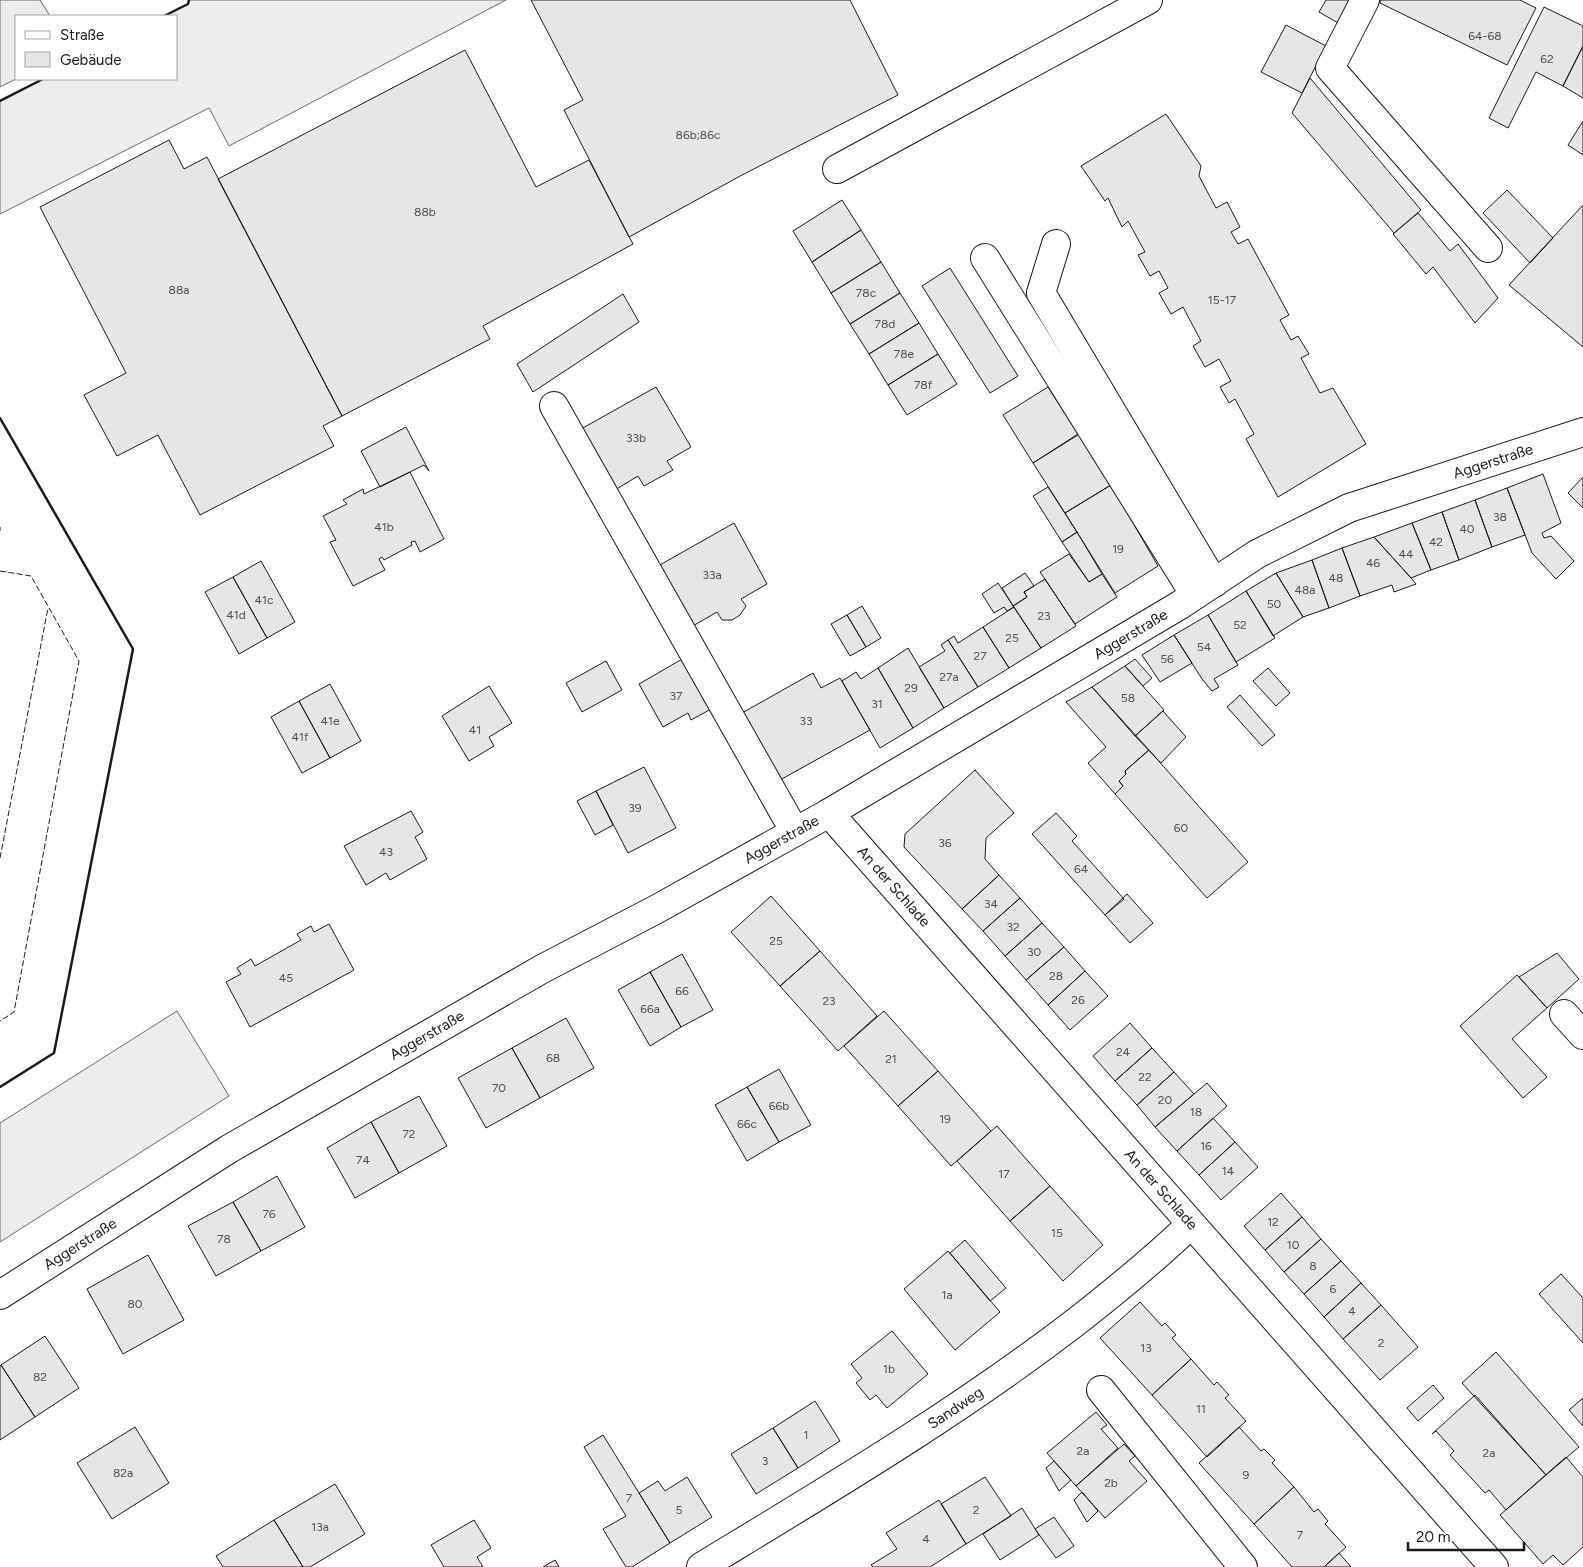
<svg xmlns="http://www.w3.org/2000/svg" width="1583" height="1567" font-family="Figtree,sans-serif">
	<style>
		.parking { fill: #ededed; stroke: #6a6a6a }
		.building { fill: #e6e6e6; stroke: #1a1a1a }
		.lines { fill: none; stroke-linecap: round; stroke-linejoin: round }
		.minor-casing { stroke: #1a1a1a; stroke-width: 30 }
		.minor { stroke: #fff; stroke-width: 28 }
		.fence { stroke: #1a1a1a; stroke-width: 1; stroke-dasharray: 6 2.5; stroke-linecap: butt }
		.wall { stroke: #1a1a1a; stroke-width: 2.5 }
		.labels { text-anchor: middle; stroke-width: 4; stroke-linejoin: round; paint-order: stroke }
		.number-label { font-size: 12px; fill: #4d4d4d }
		.street-label { font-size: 15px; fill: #1a1a1a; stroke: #fff }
	</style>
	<rect width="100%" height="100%" fill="#fff"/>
	<!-- parking -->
	<path class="parking" d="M 0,0 L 40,0 L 50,16 L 16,16 L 16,79 L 0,87 Z
		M 189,0 L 506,0 L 229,146 L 209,108 L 0,214 L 0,101 L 43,79 L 176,79 L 176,16 L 164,16 L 188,4 Z
		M 177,1011 L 229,1096 L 0,1242 L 0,1123 Z"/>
	<!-- building -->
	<path class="building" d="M 531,0 L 850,0 L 898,95 L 742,175 L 629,237 L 564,110 L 583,100 Z
		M 1326,0 L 1349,0 L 1338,23 L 1319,12 Z
		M 1381,0 L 1520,0 L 1536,8 L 1507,65 L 1380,3 Z
		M 1544,7 L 1583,26 L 1583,46 L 1563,86 L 1536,72 L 1508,128 L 1489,118 Z
		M 1286,25 L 1326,46 L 1302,93 L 1261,72 Z
		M 1583,46 L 1583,98 L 1563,86 Z
		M 465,50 L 536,187 L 589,160 L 633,244 L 483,326 L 490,339 L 342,416 L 218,179 Z
		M 1310,78 L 1421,210 L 1394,233 L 1292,113 Z
		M 1166,114 L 1201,166 L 1199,176 L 1216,208 L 1227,202 L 1240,227 L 1231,232 L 1238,244 L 1248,239 L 1289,315 L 1280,320 L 1291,340 L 1298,336 L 1309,354 L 1301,358 L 1320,393 L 1333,388 L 1366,444 L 1278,497 L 1246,439 L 1254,434 L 1235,399 L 1229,403 L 1220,387 L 1231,381 L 1219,359 L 1205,367 L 1193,346 L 1201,341 L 1183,307 L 1171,314 L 1159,293 L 1168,288 L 1159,271 L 1150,276 L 1138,255 L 1145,252 L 1128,221 L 1122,227 L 1108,198 L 1105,201 L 1081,166 Z
		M 1583,121 L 1583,155 L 1568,145 Z
		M 169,140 L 184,169 L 207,157 L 342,416 L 323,426 L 334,446 L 200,515 L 158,435 L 117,456 L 84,395 L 126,373 L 40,207 Z
		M 1507,190 L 1553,238 L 1530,263 L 1483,213 Z
		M 842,200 L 861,230 L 812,262 L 793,231 Z
		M 1583,205 L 1583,347 L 1509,285 Z
		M 1418,213 L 1450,251 L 1458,244 L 1498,298 L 1475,323 L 1433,267 L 1426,274 L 1393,234 Z
		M 861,230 L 881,262 L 831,293 L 812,262 Z
		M 881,262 L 900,293 L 850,324 L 831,293 Z
		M 950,268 L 1018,376 L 990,393 L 922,286 Z
		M 900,293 L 919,323 L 869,354 L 850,324 Z
		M 623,294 L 639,322 L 533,392 L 517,364 Z
		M 919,323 L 938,354 L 888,385 L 869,354 Z
		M 938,354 L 957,384 L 907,415 L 888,385 Z
		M 656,387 L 691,447 L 667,461 L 673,470 L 644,486 L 638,476 L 615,490 L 581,429 Z
		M 1048,387 L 1078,434 L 1033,463 L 1003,415 Z
		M 406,427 L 429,471 L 424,465 L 380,487 L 361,451 Z
		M 1081,433 L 1111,485 L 1065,513 L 1033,463 Z
		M 410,472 L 444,539 L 420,552 L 415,541 L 411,542 L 412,545 L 384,560 L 382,557 L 379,559 L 385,570 L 353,586 L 330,542 L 336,540 L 323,516 L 347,504 L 343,500 L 363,489 L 364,494 Z
		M 1543,474 L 1561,523 L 1542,533 L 1544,538 L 1551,536 L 1574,561 L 1556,579 L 1532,553 L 1507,488 Z
		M 1583,477 L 1583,508 L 1568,493 Z
		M 1111,485 L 1158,566 L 1115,593 L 1065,513 Z
		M 1048,487 L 1077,532 L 1062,542 L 1033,496 Z
		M 1507,488 L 1525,535 L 1492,547 L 1475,500 Z
		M 1475,500 L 1492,547 L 1459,560 L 1442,512 Z
		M 1442,512 L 1459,560 L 1431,570 L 1412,523 Z
		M 734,523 L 767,584 L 741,599 L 746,606 L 740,615 L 732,620 L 722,620 L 717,612 L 691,627 L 658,566 Z
		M 1412,523 L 1431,570 L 1411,578 L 1374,537 Z
		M 1077,532 L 1102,574 L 1089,582 L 1062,542 Z
		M 1374,537 L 1411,578 L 1416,584 L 1394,592 L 1392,585 L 1360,596 L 1342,548 Z
		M 1342,548 L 1360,596 L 1329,608 L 1312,560 Z
		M 1069,554 L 1089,582 L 1102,574 L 1117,597 L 1075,624 L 1040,572 Z
		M 1312,560 L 1329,608 L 1303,617 L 1276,573 Z
		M 261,561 L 295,622 L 267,638 L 233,577 Z
		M 1025,573 L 1034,586 L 1024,592 L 1027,597 L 1013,606 L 1002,588 Z
		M 1276,573 L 1303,617 L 1273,636 L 1246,591 Z
		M 233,577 L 267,638 L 239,654 L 205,592 Z
		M 1045,579 L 1076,626 L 1041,648 L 1013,606 L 1027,597 L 1024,592 Z
		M 998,583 L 1014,607 L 1007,611 L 1004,607 L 994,613 L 982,594 Z
		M 1246,591 L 1275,638 L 1236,662 L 1208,615 Z
		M 862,606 L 881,638 L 866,647 L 847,615 Z
		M 1014,607 L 1041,648 L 1009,668 L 983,627 Z
		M 847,615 L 866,647 L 850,656 L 831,624 Z
		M 1208,615 L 1238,665 L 1214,679 L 1219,687 L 1212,691 L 1202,679 L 1174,635 Z
		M 983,627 L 1009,668 L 978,687 L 948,640 L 954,636 L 958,643 Z
		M 1174,635 L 1192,663 L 1160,682 L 1142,655 Z
		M 948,640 L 978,687 L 944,708 L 919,667 L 945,651 L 941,645 Z
		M 908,648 L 944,708 L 913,728 L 878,668 Z
		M 684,658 L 713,708 L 691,720 L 688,713 L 663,727 L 639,684 Z
		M 1135,659 L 1152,678 L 1143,686 L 1125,666 Z
		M 606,661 L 622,690 L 582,712 L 566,683 Z
		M 1125,666 L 1164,710 L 1135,736 L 1092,687 Z
		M 878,668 L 913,728 L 880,748 L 842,681 L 856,672 L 861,679 Z
		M 1268,668 L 1290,693 L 1276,706 L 1253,681 Z
		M 813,673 L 821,688 L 840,678 L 870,730 L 780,780 L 742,713 Z
		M 330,684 L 361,741 L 330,758 L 299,701 Z
		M 489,686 L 512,723 L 489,737 L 494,746 L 469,761 L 442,716 Z
		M 1092,687 L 1149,750 L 1125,771 L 1126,774 L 1119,781 L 1123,786 L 1115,794 L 1088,763 L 1106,747 L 1066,702 Z
		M 1240,695 L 1275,735 L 1262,746 L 1227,707 Z
		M 299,701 L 330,758 L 302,773 L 271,717 Z
		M 1163,711 L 1186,737 L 1161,763 L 1135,736 Z
		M 1149,750 L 1248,862 L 1207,898 L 1115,794 L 1123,786 L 1119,781 L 1126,774 L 1125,771 Z
		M 644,767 L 676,828 L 628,853 L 596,791 Z
		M 975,770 L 1014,813 L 986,838 L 985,859 L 999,875 L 962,909 L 904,847 L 905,834 Z
		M 596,791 L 613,825 L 595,835 L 577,801 Z
		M 411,811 L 423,832 L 415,837 L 427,859 L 390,880 L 386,873 L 366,885 L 344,846 Z
		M 1056,813 L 1077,836 L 1072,841 L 1124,899 L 1105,915 L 1032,834 Z
		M 999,875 L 1020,898 L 983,931 L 962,909 Z
		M 1127,894 L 1153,923 L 1130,943 L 1105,915 Z
		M 771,896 L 820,951 L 780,986 L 731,932 Z
		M 1020,898 L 1042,923 L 1005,956 L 983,931 Z
		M 1042,923 L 1064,947 L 1026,980 L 1005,956 Z
		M 329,924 L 354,970 L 250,1027 L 226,982 L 241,974 L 237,968 L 251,959 L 255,966 L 301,940 L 297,934 L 311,926 L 314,932 Z
		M 1064,947 L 1085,971 L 1048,1005 L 1026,980 Z
		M 820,951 L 877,1016 L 838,1051 L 780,986 Z
		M 1557,953 L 1579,979 L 1547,1008 L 1519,977 Z
		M 682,954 L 713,1010 L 681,1027 L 650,972 Z
		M 1085,971 L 1108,996 L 1070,1030 L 1048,1005 Z
		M 650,972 L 681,1027 L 650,1046 L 618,990 Z
		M 1517,975 L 1547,1008 L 1512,1039 L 1547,1077 L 1523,1098 L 1460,1026 Z
		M 884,1011 L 938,1071 L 898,1106 L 844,1046 Z
		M 566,1018 L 594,1068 L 540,1098 L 512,1048 Z
		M 1130,1023 L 1152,1048 L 1115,1081 L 1093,1056 Z
		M 512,1048 L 540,1098 L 486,1128 L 458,1078 Z
		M 1152,1048 L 1174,1072 L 1137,1105 L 1115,1081 Z
		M 779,1069 L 811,1125 L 779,1142 L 747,1087 Z
		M 938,1071 L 991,1131 L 951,1166 L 898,1106 Z
		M 1174,1072 L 1194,1094 L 1155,1127 L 1137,1105 Z
		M 1207,1083 L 1227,1106 L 1177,1151 L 1155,1127 Z
		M 747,1087 L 779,1142 L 747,1161 L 715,1105 Z
		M 419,1096 L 447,1146 L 399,1173 L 371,1122 Z
		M 1213,1118 L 1235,1142 L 1199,1175 L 1177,1151 Z
		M 371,1122 L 399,1173 L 355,1198 L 327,1148 Z
		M 997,1126 L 1050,1186 L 1010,1221 L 957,1161 Z
		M 1235,1142 L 1258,1167 L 1221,1200 L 1199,1175 Z
		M 277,1176 L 305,1227 L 261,1251 L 233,1202 Z
		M 1050,1186 L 1103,1245 L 1063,1281 L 1010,1221 Z
		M 1281,1193 L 1302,1217 L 1265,1250 L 1244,1226 Z
		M 233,1202 L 261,1251 L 216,1276 L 188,1226 Z
		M 1302,1217 L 1321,1239 L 1284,1272 L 1265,1250 Z
		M 1321,1239 L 1341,1261 L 1304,1294 L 1284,1272 Z
		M 965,1240 L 1006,1288 L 990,1301 L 950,1253 Z
		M 948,1251 L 1000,1312 L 955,1350 L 904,1289 Z
		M 148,1255 L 184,1320 L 123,1354 L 87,1289 Z
		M 1341,1261 L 1361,1283 L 1324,1317 L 1304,1294 Z
		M 1561,1274 L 1583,1298 L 1583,1343 L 1539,1294 Z
		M 1361,1283 L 1381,1305 L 1343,1339 L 1324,1317 Z
		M 1140,1302 L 1162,1326 L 1165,1323 L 1176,1335 L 1172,1338 L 1191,1359 L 1152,1395 L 1100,1338 Z
		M 1381,1305 L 1418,1347 L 1380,1380 L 1343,1339 Z
		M 892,1331 L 928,1374 L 887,1408 L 876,1395 L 870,1400 L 856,1383 L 862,1378 L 851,1364 Z
		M 45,1336 L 79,1388 L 35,1417 L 1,1365 Z
		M 1496,1352 L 1579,1447 L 1546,1475 L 1462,1383 Z
		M 1191,1359 L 1214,1385 L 1217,1382 L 1229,1395 L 1225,1398 L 1246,1421 L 1207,1457 L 1152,1395 Z
		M 1,1365 L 35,1417 L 0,1440 L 0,1366 Z
		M 1433,1385 L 1444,1398 L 1418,1421 L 1407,1408 Z
		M 1475,1395 L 1546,1475 L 1506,1510 L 1489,1490 L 1485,1493 L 1450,1455 L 1454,1451 L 1436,1431 L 1432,1434 Z
		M 1583,1398 L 1583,1426 L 1569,1410 Z
		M 815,1401 L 840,1441 L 798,1468 L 773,1428 Z
		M 1096,1412 L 1107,1425 L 1101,1429 L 1118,1448 L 1076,1486 L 1047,1453 Z
		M 135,1427 L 169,1483 L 112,1519 L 77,1463 Z
		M 1239,1427 L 1261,1451 L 1264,1449 L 1275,1460 L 1272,1463 L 1294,1487 L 1254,1524 L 1199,1463 Z
		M 773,1428 L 798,1468 L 756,1494 L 731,1454 Z
		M 603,1435 L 670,1543 L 632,1567 L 626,1567 L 603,1529 L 626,1516 L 584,1447 Z
		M 1124,1444 L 1135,1456 L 1129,1461 L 1147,1481 L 1105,1518 L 1076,1486 Z
		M 1566,1457 L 1583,1477 L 1583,1547 L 1563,1565 L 1553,1555 L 1543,1564 L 1500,1515 Z
		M 1054,1461 L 1071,1480 L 1059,1491 L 1046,1468 Z
		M 687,1477 L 712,1517 L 670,1543 L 639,1493 L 658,1481 L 665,1491 Z
		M 985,1477 L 1011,1516 L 966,1544 L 941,1504 Z
		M 335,1484 L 365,1534 L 310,1567 L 303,1567 L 274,1520 Z
		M 1294,1487 L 1314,1512 L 1318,1509 L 1328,1521 L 1325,1524 L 1346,1547 L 1324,1567 L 1292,1567 L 1254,1524 Z
		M 1082,1492 L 1098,1511 L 1087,1522 L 1074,1500 Z
		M 939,1500 L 966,1544 L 930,1567 L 873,1567 L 871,1565 L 897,1549 L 886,1533 Z
		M 1022,1508 L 1039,1535 L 1000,1560 L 983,1534 Z
		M 1054,1517 L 1074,1546 L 1056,1558 L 1035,1529 Z
		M 274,1520 L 303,1567 L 223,1567 L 216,1556 Z
		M 474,1520 L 491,1548 L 477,1557 L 483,1567 L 444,1567 L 431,1545 Z
		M 1339,1553 L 1351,1567 L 1324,1567 Z
		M 555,1560 L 559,1567 L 543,1567 Z"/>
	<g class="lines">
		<defs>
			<g id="minor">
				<path d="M 1365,0 L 1330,68 L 1488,248"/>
				<path d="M 837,169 L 1148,0"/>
				<path d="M 1056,244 L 1041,293 L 1214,583"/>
				<path d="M 985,258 L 1195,595"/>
				<path d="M 554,406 L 795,832"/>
				<path id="s1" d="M 829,813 L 1494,1567"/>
				<path d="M 1564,1014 L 1583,1035"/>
				<path id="s2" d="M 0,1295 L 229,1149 L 542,969 L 657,909 L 829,813 L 1180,605 L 1257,554 L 1349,508 L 1583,432"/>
				<path d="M 1101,1390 L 1243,1567"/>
				<path id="s3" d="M 701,1567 C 831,1488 961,1411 1081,1318 C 1119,1288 1156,1258 1191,1224"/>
			</g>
		</defs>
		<!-- minor casing -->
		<use href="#minor" class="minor-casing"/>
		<!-- minor -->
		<use href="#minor" class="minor"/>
		<!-- fence -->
		<path class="fence" d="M 0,527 L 0,531
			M 0,571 L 31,576 L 79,661 L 14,1012 L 0,1021
			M 0,858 L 48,608"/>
		<!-- wall -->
		<path class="wall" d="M 164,16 L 188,4 L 189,0
			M 0,101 L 43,79
			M 0,418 L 133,649 L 54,1053 L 0,1087"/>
	</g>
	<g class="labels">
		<!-- number labels -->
		<g class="number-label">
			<text x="1485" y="40">64-68</text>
			<text x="1547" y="63">62</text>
			<text x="698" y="139">86b;86c</text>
			<text x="425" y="216">88b</text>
			<text x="179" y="294">88a</text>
			<text x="866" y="297">78c</text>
			<text x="1222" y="304">15-17</text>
			<text x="885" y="328">78d</text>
			<text x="904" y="358">78e</text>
			<text x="923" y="389">78f</text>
			<text x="636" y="442">33b</text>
			<text x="1500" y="521">38</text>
			<text x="384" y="531">41b</text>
			<text x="1467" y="533">40</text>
			<text x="1436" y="546">42</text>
			<text x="1118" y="553">19</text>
			<text x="1406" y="558">44</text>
			<text x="1373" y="567">46</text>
			<text x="712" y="579">33a</text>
			<text x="1336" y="582">48</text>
			<text x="1305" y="594">48a</text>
			<text x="264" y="604">41c</text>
			<text x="1274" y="608">50</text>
			<text x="236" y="619">41d</text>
			<text x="1044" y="620">23</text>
			<text x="1240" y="629">52</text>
			<text x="1012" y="642">25</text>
			<text x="1204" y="651">54</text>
			<text x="980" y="660">27</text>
			<text x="1167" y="663">56</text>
			<text x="949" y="681">27a</text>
			<text x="911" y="692">29</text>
			<text x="676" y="700">37</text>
			<text x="1128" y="702">58</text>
			<text x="877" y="708">31</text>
			<text x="330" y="725">41e</text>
			<text x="806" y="725">33</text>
			<text x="475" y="734">41</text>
			<text x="300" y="741">41f</text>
			<text x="635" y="812">39</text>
			<text x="1181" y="832">60</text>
			<text x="945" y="847">36</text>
			<text x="386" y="856">43</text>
			<text x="1081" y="873">64</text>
			<text x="991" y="908">34</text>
			<text x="1013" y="931">32</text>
			<text x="776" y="945">25</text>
			<text x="1034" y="956">30</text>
			<text x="1056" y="980">28</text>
			<text x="286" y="982">45</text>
			<text x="682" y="995">66</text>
			<text x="1078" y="1004">26</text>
			<text x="829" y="1005">23</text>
			<text x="650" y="1013">66a</text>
			<text x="1123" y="1056">24</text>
			<text x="553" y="1062">68</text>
			<text x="891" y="1063">21</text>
			<text x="1145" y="1081">22</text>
			<text x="499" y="1092">70</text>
			<text x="1165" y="1104">20</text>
			<text x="779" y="1110">66b</text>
			<text x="1196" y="1116">18</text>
			<text x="945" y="1123">19</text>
			<text x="747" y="1128">66c</text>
			<text x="409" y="1138">72</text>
			<text x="1206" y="1150">16</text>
			<text x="363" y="1164">74</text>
			<text x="1228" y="1175">14</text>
			<text x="1004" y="1178">17</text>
			<text x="269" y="1218">76</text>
			<text x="1273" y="1226">12</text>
			<text x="1057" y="1237">15</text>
			<text x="224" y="1243">78</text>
			<text x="1293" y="1249">10</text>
			<text x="1313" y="1270">8</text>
			<text x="1333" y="1293">6</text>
			<text x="947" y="1299">1a</text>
			<text x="135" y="1308">80</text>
			<text x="1352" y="1315">4</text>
			<text x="1381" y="1347">2</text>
			<text x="1146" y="1352">13</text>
			<text x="889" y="1373">1b</text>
			<text x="40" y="1381">82</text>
			<text x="1201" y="1413">11</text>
			<text x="806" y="1439">1</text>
			<text x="1083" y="1455">2a</text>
			<text x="1489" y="1457">2a</text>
			<text x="765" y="1465">3</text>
			<text x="123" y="1477">82a</text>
			<text x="1246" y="1479">9</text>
			<text x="1111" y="1487">2b</text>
			<text x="629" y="1502">7</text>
			<text x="679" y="1514">5</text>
			<text x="976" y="1514">2</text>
			<text x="320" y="1531">13a</text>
			<text x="1300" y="1539">7</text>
			<text x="926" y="1543">4</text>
		</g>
		<!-- street labels -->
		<g class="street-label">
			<text dy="5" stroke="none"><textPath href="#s2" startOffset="1714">Aggerstraße</textPath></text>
			<text dy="5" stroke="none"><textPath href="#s2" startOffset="1310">Aggerstraße</textPath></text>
			<text dy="5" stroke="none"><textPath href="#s2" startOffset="905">Aggerstraße</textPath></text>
			<text dy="5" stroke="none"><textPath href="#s1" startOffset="98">An der Schlade</textPath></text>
			<text dy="5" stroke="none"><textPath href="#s2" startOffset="500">Aggerstraße</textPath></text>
			<text dy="5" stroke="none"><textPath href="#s1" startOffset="502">An der Schlade</textPath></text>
			<text dy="5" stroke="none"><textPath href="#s2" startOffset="95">Aggerstraße</textPath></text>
			<text dy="5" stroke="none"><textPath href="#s3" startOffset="300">Sandweg</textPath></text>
		</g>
	</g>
	<!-- legend -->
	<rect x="15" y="15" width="162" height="65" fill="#ffffff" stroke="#a3a3a3"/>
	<rect x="25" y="31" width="25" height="8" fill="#ffffff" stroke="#a3a3a3"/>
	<text x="60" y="40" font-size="15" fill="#1a1a1a">Straße</text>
	<rect x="25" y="52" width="25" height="15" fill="#e6e6e6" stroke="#a3a3a3"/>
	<text x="60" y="65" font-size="15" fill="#1a1a1a">Gebäude</text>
	<!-- scale -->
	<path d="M1408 1542v8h116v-8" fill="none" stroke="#1a1a1a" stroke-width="2.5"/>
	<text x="1416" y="1542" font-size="15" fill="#1a1a1a" stroke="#ffffff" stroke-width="4" paint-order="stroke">20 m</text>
</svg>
